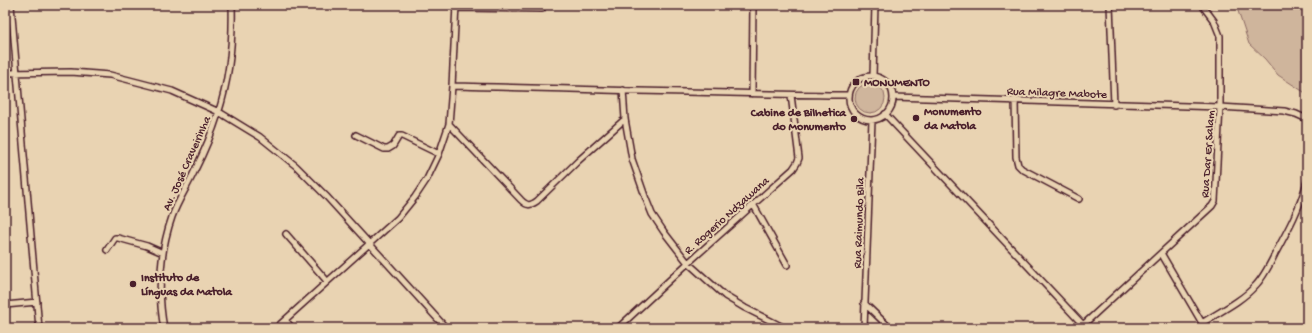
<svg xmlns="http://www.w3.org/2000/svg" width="1312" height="333" font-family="'Gochi Hand',sans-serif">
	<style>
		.green { fill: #cfb59c; stroke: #8c6a64 }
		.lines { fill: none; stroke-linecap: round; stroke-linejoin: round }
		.minor-casing { stroke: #4a1f2b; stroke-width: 8 }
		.minor { stroke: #e9d3b2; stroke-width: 5 }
		.poi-dot { fill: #4a1f2b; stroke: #e9d3b2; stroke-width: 1.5 }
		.labels { text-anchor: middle; stroke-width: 4; stroke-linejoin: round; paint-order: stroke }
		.poi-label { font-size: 12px; font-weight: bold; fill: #4a1f2b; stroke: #e9d3b2; text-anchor: start }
		.street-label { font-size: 12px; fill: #4a1f2b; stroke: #e9d3b2 }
	</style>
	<rect width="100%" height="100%" fill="#e9d3b2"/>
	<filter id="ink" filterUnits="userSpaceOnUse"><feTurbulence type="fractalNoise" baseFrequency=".025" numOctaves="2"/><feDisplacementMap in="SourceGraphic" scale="8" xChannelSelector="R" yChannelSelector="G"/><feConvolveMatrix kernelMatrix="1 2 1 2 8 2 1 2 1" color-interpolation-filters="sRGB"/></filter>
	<g filter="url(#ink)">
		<!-- green -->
		<path class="green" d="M 1236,5 L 1307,5 L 1307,94 L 1278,75 L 1265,59 L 1249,44 Z
			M855 98a15 15 0 1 1 30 0a15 15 0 1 1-30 0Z"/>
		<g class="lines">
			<defs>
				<path id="minor" d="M 11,5 L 39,328
					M 1110,5 L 1114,105
					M 456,8 L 542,9
					M 5,73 L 71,72 L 110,75 L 172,91 L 219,112 L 260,137 L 296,166 L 326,196 L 446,328
					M 873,76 L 875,5
					M849 98a22 22 0 1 1 44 0a22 22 0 1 1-44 0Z
					M 452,86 C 585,89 717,94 849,95
					M 623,90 L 625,119 L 632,159 L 646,199 L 652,214 L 664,232 L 688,263 L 725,296 L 745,308 L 785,328
					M 752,94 L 753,5
					M 893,97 L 1220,107 L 1284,111 L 1296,114 L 1307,119
					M 1015,100 L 1016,157 L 1018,165 L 1022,169 L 1079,199
					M 885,114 L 1086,328
					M 449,124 L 521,200 C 527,206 530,206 537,201 L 578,161 L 625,119
					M 356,135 L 384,149 L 388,149 L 393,146 L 399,136 L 402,136 L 439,154
					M 753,204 L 787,265
					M 286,234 L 327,281
					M 107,250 L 115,238 L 118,238 L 147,246 L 163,253
					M 1161,253 L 1205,328
					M 864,303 L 890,328
					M 5,305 L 37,302
					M 285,320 L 292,328
					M 1202,323 C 1219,312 1242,301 1255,286 C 1264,277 1270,264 1276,252 C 1288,230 1301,206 1307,181
					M 1083,325 L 1212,206 L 1215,201 L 1220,107 L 1220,36 L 1214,21 L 1202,5
					M 164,328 C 157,292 160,251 172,217 C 178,200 188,186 195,170 C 204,152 212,133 218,114 C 229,80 233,40 232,5
					M 276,328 L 398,218 L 415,197 L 427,179 L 439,154 L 449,124 L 452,86 L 456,5
					M 618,328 L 688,263 L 793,169 L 797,163 L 799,158 L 791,95
					M 864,328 L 872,120"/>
			</defs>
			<!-- minor casing -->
			<use href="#minor" class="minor-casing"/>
			<!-- minor -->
			<use href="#minor" class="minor"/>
		</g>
	</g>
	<!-- markers -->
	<g class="poi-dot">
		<rect x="852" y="78" width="8" height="8" rx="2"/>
		<circle cx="916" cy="118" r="4"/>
		<circle cx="854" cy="119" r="4"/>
		<circle cx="133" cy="284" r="4"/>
	</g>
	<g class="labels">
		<!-- poi labels -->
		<g class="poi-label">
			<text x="864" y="86">MONUMENTO</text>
			<text x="924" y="115">Monumento<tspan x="924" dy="14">da Matola</tspan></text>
			<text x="846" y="116" text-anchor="end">Cabine de Bilhetica<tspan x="846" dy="14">do Monumento</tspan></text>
			<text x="141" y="281">Instituto de<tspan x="141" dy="14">Línguas da Matola</tspan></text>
		</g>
		<!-- street labels -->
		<g class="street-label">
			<text transform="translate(1057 92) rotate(2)" y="4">Rua Milagre Mabote</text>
			<text transform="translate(1207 154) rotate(-86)" y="4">Rua Dar Er Salam</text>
			<text transform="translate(186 163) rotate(-66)" y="4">Av. José Craveirinha</text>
			<text transform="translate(726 215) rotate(-42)" y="4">R. Rogerio Ndzawana</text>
			<text transform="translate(858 223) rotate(-88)" y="4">Rua Raimundo Bila</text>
		</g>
	</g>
	<!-- margin -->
	<rect width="1312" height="333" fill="none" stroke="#e9d3b2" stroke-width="20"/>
	<rect x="10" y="10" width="1292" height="313" fill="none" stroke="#4a1f2b" stroke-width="1.5" filter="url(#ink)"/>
</svg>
